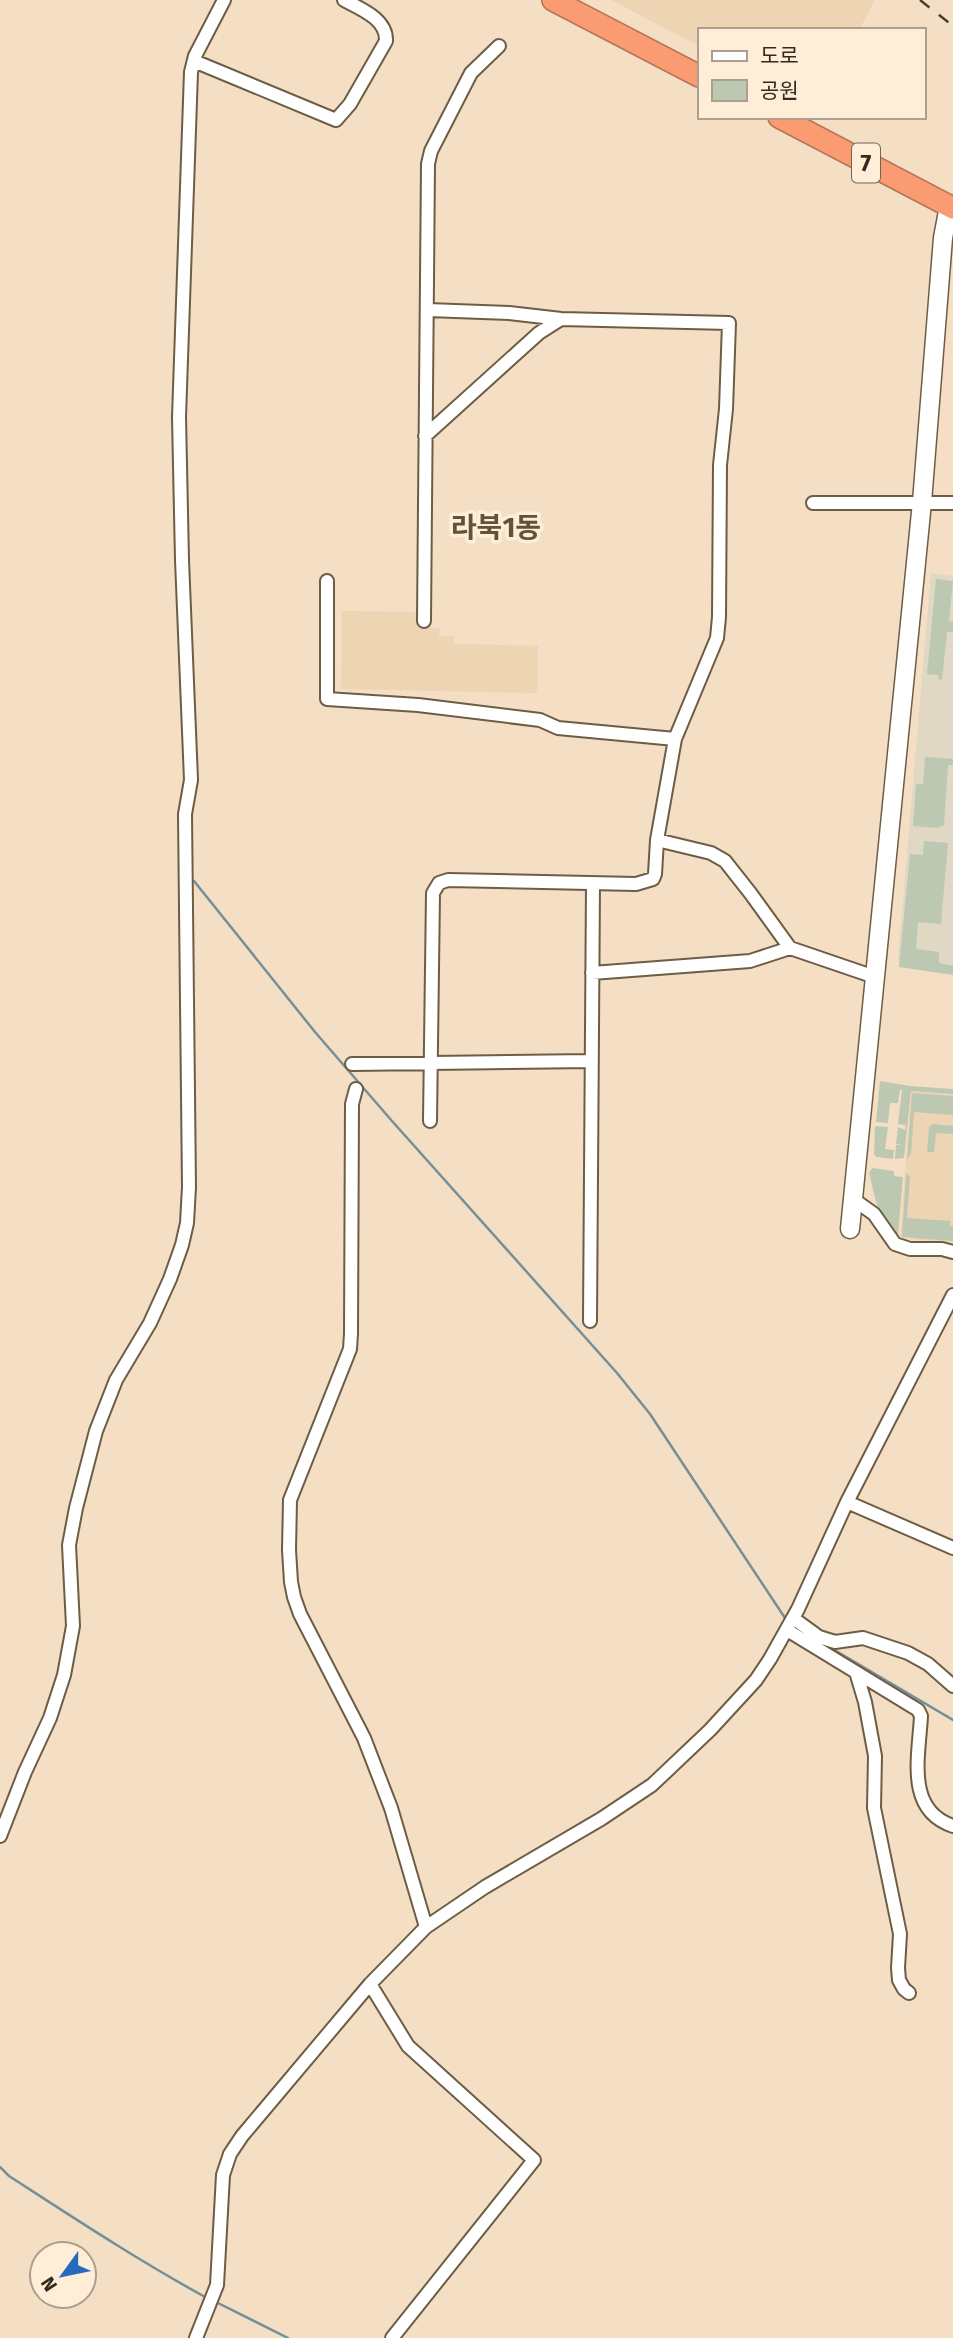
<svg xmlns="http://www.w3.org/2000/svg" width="953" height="2338" font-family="'Fira Sans','Noto Sans KR',sans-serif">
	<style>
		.built { fill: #edd4b2 }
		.education { fill: #e0d8c3 }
		.green { fill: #bdc8b2 }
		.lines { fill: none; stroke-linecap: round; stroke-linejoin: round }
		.stream { stroke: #739098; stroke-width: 2.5 }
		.street-casing { stroke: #6e5d45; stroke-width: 16 }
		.secondary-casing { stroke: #6e5d45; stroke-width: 21 }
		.highway-casing { stroke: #b57456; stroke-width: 24 }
		.street { stroke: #fff; stroke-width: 12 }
		.secondary { stroke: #fff; stroke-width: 18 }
		.highway { stroke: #fb9b72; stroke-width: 21 }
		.rail { stroke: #483f33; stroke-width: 2.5; stroke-dasharray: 12 12; stroke-linecap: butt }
		.labels { text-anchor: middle; stroke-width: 7; stroke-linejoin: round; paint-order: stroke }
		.shield { fill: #feedd7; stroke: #706558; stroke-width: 2 }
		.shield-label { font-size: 23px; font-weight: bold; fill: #332b21 }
		.quarter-label { font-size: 28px; font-weight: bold; fill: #63523a; stroke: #feedd7 }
	</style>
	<rect width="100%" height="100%" fill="#f4dfc4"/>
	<!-- built -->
	<path class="built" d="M 611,0 L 875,0 L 859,30 L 699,30 L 699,46 Z
		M 342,611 L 419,612 L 419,627 L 440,628 L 439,636 L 454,636 L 454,644 L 538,646 L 537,693 L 341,689 Z
		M 911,1091 L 953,1094 L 953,1243 L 900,1238 Z"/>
	<!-- education -->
	<path class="education" d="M 931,573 L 953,576 L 953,970 L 902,966 L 898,959 Z"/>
	<!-- green -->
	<path class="green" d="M 936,579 L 953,581 L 949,621 L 953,622 L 953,632 L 947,632 L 942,680 L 938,679 L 938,675 L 927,674 Z
		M 925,757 L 953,759 L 953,765 L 948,765 L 944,825 L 938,828 L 913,826 L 916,784 L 923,784 Z
		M 924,841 L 948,843 L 941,924 L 918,922 L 916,949 L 939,952 L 939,963 L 953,966 L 953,975 L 899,967 L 910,854 L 923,855 Z
		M 880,1081 L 910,1086 L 953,1089 L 953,1094 L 911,1091 L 904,1158 L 895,1159 L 896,1145 L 903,1145 L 896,1144 L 898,1127 L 905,1130 L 906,1125 L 898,1124 L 902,1090 L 900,1090 L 898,1103 L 890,1103 L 888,1123 L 876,1122 Z
		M 912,1093 L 953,1096 L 953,1115 L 914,1112 L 911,1154 L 907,1159 Z
		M 933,1124 L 953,1126 L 953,1134 L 936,1133 L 934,1152 L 927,1152 L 929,1127 Z
		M 875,1126 L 888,1127 L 885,1149 L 894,1150 L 893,1159 L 876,1157 L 874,1154 Z
		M 873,1168 L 894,1171 L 894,1176 L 903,1177 L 898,1235 C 878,1225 874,1192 869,1172 Z
		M 906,1173 L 910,1177 L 907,1218 L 950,1221 L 950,1226 L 953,1226 L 953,1241 L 902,1237 Z"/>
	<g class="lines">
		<!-- stream -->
		<path class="stream" d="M 194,881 L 315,1032 L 392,1121 L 617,1373 L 650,1414 L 785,1618
			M 826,1645 L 953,1720
			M 0,2167 L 9,2176 C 74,2218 139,2261 207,2298
			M 216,2302 L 288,2338"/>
		<defs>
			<path id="street" d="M 194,61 L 336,120 L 350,104 L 386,41 C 387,19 361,9 344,0
				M 428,310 L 509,313 L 561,319 L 729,323 L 726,409 L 720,465 L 719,617 L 717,638 L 675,739
				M 425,436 L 539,333 L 561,319
				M 813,503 L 953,503
				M 327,581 L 327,699 L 418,705 L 540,720 L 558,728 L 675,739 L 657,840 L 655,874 L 653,879 L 636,884 L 448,880 L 439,883 L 433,893 L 430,1121
				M 424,621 L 428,164 L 431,151 L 471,73 L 499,46
				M 657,840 L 711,853 L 725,861 L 751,894 L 790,948 L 875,977
				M 592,973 L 750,961 L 790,948
				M 352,1064 L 592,1061
				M 356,1089 L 352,1104 L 351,1334 L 350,1349 L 290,1500 L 289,1550 L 291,1582 L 294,1597 L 300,1614 L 364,1738 L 391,1808 L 426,1927
				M 853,1199 L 874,1214 L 895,1244 L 910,1249 L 942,1249 L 953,1252
				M 590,1321 L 593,884
				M 847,1502 L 953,1548
				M 793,1618 L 819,1637 L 835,1642 L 863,1638 L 908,1653 L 928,1664 L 953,1686
				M 787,1630 L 918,1710 L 921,1716 C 919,1756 905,1810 953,1826
				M 856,1672 L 865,1702 L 875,1756 L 874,1808 L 900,1934 L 898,1968 L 899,1980 L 904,1989 L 909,1993
				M 0,1836 L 25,1772 L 50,1718 L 64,1675 L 73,1626 L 69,1545 L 76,1508 L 96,1431 L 116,1380 L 150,1323 L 170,1279 L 182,1245 L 187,1223 L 189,1187 L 185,814 L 191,780 L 182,560 L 179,417 L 191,72 L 195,56 L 224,0
				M 370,1984 L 408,2046 L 534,2160 L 392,2338
				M 196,2338 L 217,2285 L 223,2175 L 230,2154 L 242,2136 L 370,1984 L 426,1927 L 485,1887 L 601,1819 L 652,1785 L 710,1730 L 756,1680 L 770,1659 L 798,1609 L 847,1502 L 953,1295"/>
			<path id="secondary" d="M 850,1229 L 922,502 L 943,238 L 949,206"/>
			<path id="highway" d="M 553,0 L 699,76
				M 779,117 L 953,208"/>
		</defs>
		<!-- street casing -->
		<use href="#street" class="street-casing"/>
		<!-- secondary casing -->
		<use href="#secondary" class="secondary-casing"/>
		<!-- highway casing -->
		<use href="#highway" class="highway-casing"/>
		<!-- street -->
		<use href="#street" class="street"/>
		<!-- secondary -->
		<use href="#secondary" class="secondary"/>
		<!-- highway -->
		<use href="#highway" class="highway"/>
		<!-- rail -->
		<path class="rail" d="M 920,0 L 953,26"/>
	</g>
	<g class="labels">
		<!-- shield labels -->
		<rect class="shield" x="852" y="143.5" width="28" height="39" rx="5"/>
		<g class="shield-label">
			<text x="866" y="171">7</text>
		</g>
		<!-- quarter labels -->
		<g class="quarter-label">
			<text x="496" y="537">라북1동</text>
		</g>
	</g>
	<!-- legend -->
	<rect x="698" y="28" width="228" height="91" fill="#feedd7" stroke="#ad9f8e" stroke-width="2"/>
	<rect x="712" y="51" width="35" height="10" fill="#ffffff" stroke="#ad9f8e" stroke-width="2"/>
	<text x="760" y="63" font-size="21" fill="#332b21">도로</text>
	<rect x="712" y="80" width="35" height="21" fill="#bdc8b2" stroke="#ad9f8e" stroke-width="2"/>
	<text x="760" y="98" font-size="21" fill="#332b21">공원</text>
	<!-- north arrow -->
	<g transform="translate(63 2275) rotate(237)"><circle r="33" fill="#feedd7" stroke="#ad9f8e" stroke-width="2"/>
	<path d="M0-5L12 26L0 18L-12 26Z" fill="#266abb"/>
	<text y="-10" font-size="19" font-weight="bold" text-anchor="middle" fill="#332b21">N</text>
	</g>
</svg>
